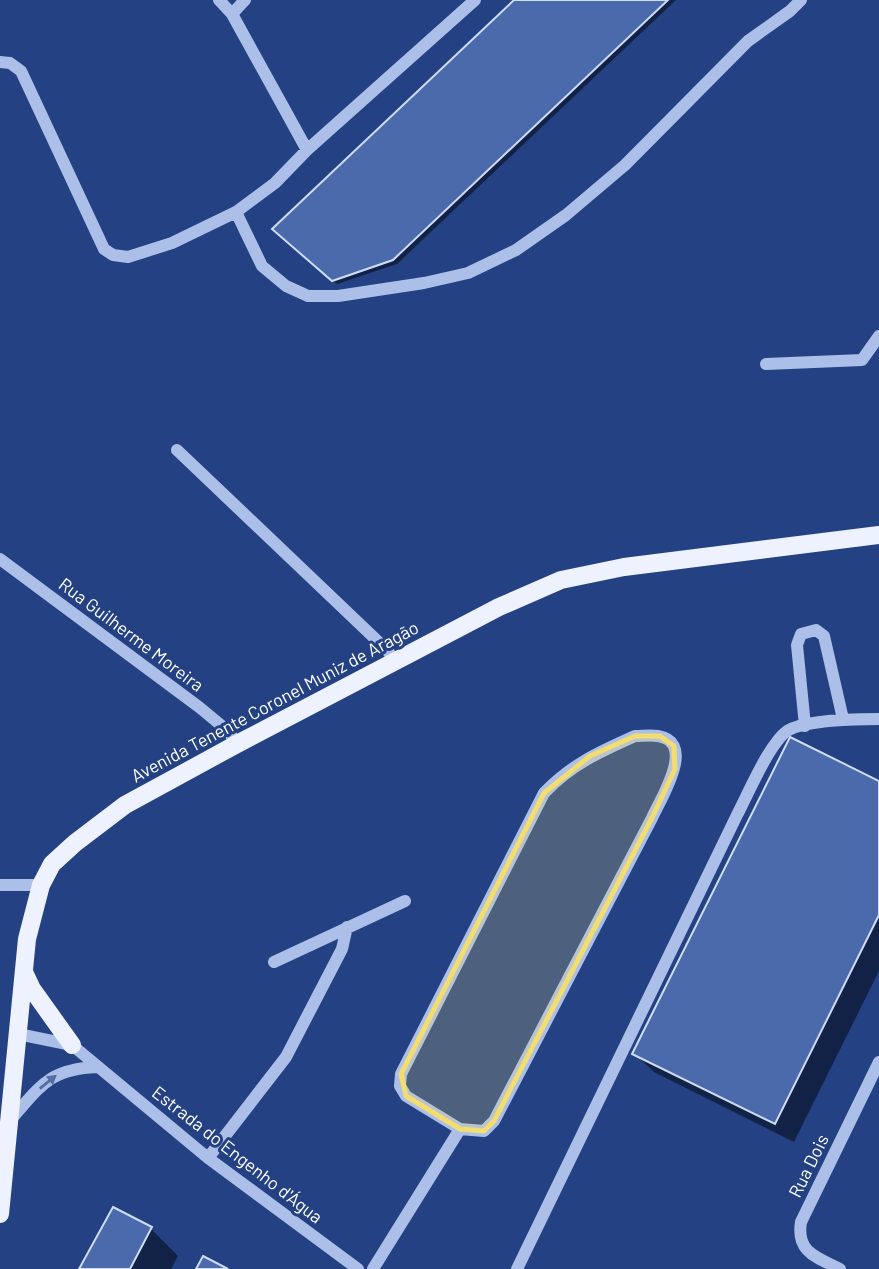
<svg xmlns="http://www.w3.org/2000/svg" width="879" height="1269" font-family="Barlow,sans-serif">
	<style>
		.shadow { fill: #0007 }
		.building { fill: #4b6aab; stroke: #cfdcf6; stroke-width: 2 }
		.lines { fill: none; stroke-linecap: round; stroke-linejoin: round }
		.minor { stroke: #abbfe8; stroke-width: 12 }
		.major { stroke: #edf2fe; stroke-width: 18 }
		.oneway { fill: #536da6 }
		.marked { fill: #f3dd6e; fill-opacity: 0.2; stroke: #f3dd6e; stroke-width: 5; stroke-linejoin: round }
		.labels { text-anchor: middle; stroke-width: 6; stroke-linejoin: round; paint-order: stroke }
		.street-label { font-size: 18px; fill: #fff; stroke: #234183 }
	</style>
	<rect width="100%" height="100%" fill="#234183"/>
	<!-- shadow -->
	<path class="shadow" d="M 516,0 L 676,0 L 397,264 L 337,284 L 279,233 Z
		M 879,783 L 879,971 L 794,1142 L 654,1072 L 635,1054 Z
		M 151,1229 L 178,1256 L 171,1269 L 81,1269 Z"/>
	<!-- building -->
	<path class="building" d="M 514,0 L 668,0 L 393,260 L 332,281 L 272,229 Z
		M 790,737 L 879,781 L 879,915 L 775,1124 L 632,1054 Z
		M 113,1207 L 152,1227 L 130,1269 L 79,1269 Z
		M 203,1256 L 228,1269 L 196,1269 Z"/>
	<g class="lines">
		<!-- minor -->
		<path class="minor" d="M 219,0 L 232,14
			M 245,0 L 232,14 L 307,150
			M 0,62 L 10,63 L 21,71 L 104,249 L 113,255 L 128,257 L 172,243 L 236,212 L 275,183 L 307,150 L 475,0
			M 236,212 L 262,266 L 286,286 L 308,296 L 338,296 L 424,283 L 468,273 L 516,250 L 566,215 L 625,165 L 748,41 L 790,11 L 801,0
			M 766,364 L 862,360 L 879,336
			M 177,450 L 387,650 L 396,662
			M 0,559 L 199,707 L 228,731 L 237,744
			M 805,726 L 797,645 L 801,634 L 816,630 L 824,636 L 843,719
			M 635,736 C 642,736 651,735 658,736 C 697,742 661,798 652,818 L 494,1121 L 484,1131 L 460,1129 L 406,1096 L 400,1086 L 401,1074 L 544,793 C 572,764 599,752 635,736 Z
			M 0,885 L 41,885
			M 274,962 L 405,901
			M 18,1034 L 72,1045 L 208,1158 L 358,1269
			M 11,1119 C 41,1086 49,1069 97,1067
			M 208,1158 L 286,1057 L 342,949 L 347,927
			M 373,1269 L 460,1129
			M 517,1269 L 737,815 C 748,794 769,744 787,731 C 804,720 859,719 879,719
			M 840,1269 C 816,1257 796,1252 801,1222 L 879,1062"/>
		<!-- major -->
		<path class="major" d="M 24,972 L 32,989 L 72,1045
			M 0,1214 L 27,939 L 41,885 L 52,864 L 75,843 L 125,805 L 237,744 L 499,607 L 561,580 L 624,567 L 879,535"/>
	</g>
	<!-- one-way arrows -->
	<defs><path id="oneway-solid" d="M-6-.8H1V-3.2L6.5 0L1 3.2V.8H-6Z" transform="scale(1.75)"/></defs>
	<use class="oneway" href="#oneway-solid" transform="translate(48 1082) rotate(-39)"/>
	<!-- marked area -->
	<path class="marked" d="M 635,736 L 660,736 L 674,746 L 675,769 L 652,818 L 494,1121 L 484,1131 L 460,1129 L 406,1096 L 401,1074 L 544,793 L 590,756 Z"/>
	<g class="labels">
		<!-- street labels -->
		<g class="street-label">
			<text transform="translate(131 635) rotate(37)" y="6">Rua Guilherme Moreira</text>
			<text transform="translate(275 702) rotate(-28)" y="6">Avenida Tenente Coronel Muniz de Aragão</text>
			<text transform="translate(237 1155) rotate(38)" y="6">Estrada do Engenho d'Água</text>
			<text transform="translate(809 1166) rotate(-64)" y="6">Rua Dois</text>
		</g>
	</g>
</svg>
